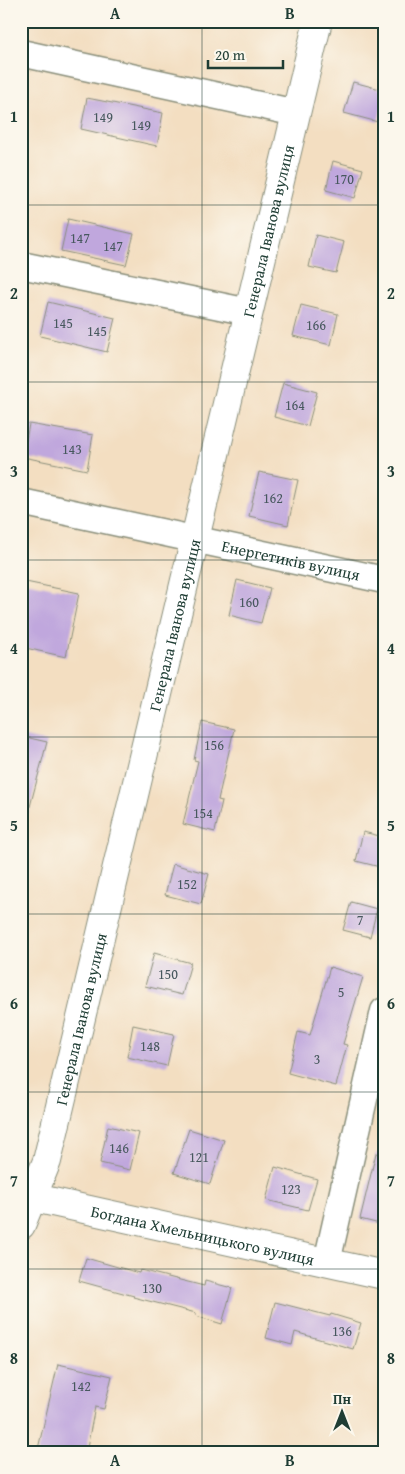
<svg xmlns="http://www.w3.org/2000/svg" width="405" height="1474" font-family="'Gentium Book Plus',serif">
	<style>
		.building { fill: #c0a7dd }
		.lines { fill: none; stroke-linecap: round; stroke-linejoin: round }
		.minor-casing { stroke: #898e7a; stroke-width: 29 }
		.tertiary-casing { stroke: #898e7a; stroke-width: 30 }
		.minor { stroke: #fff; stroke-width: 26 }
		.tertiary { stroke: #fff; stroke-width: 28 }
		.grid { fill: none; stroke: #1f3d34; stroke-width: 1; stroke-opacity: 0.55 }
		.labels { text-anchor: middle; stroke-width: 5; stroke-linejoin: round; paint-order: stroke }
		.number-label { font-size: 14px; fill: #47585e }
		.street-label { font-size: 16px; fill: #1f3d34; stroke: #fbf7ec }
		.neatline { fill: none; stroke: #1f3d34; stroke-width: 2 }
		.grid-label { font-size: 16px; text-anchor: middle; font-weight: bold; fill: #1f3d34 }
	</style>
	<rect width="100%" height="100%" fill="#fbf7ec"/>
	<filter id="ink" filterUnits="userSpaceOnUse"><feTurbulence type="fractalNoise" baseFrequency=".02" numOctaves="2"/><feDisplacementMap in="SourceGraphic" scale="10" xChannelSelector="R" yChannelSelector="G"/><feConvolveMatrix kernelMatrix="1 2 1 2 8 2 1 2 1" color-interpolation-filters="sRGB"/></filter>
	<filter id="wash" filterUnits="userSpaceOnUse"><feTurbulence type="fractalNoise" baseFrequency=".0096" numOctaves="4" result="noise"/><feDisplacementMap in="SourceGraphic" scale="20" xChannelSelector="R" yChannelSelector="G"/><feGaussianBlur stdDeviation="1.12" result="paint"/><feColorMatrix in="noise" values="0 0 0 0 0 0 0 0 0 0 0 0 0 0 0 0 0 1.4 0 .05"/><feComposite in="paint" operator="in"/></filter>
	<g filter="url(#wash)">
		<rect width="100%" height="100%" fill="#f3dec1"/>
		<g id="blocks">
			<!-- building -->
			<path class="building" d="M 353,82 L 384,90 L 384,98 L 378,122 L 344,113 Z
				M 87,98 L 163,113 L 157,146 L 81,129 Z
				M 333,161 L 363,169 L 355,198 L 326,190 Z
				M 68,219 L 134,234 L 126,265 L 61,251 Z
				M 316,235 L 344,242 L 336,273 L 309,267 Z
				M 48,302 L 115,318 L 107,352 L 40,336 Z
				M 301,305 L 338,314 L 331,345 L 293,336 Z
				M 283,383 L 317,392 L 308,426 L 274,417 Z
				M 29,424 L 93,435 L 87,470 L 23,457 Z
				M 259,472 L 298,480 L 288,525 L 249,516 Z
				M 237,580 L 270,588 L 261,623 L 229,615 Z
				M 21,581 L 79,593 L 66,657 L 21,647 Z
				M 202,722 L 234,729 L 218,800 L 222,801 L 215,832 L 183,824 L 198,761 L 194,760 Z
				M 21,736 L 47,742 L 28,814 L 21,813 Z
				M 363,832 L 384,837 L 384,868 L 356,861 Z
				M 173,864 L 209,874 L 201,904 L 165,895 Z
				M 351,902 L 377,909 L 370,937 L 343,930 Z
				M 154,953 L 191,963 L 182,995 L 145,986 Z
				M 330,967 L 363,977 L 343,1044 L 347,1045 L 336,1086 L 288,1073 L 298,1032 L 310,1035 Z
				M 133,1025 L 174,1034 L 167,1066 L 127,1057 Z
				M 108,1126 L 139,1133 L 130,1170 L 100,1163 Z
				M 189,1129 L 224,1140 L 210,1184 L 174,1173 Z
				M 376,1153 L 384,1154 L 384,1225 L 360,1219 Z
				M 275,1167 L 317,1179 L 308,1210 L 266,1200 Z
				M 86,1258 L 139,1273 L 140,1270 L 204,1286 L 205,1281 L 232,1288 L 222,1324 L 196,1316 L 196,1313 L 133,1297 L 134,1296 L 79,1281 Z
				M 275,1302 L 330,1316 L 331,1314 L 361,1323 L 353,1349 L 295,1332 L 292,1345 L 266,1338 Z
				M 58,1364 L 112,1376 L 104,1409 L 95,1407 L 86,1453 L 37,1453 Z"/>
		</g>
	</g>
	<g filter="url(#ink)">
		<use href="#blocks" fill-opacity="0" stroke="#898e7a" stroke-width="1"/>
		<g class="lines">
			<defs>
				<g id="minor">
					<path d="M 21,53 L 296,113"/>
					<path d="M 21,265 L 249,312"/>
					<path id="s1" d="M 21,502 L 384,580"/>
					<path d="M 327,1262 L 384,1011"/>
				</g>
				<g id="tertiary">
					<path id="s2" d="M 21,1195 L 384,1275"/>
					<path id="s3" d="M 21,1225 L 47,1161 L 318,21"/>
				</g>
			</defs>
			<!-- minor casing -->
			<use href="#minor" class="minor-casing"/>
			<!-- tertiary casing -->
			<use href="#tertiary" class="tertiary-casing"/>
			<!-- minor -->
			<use href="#minor" class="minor"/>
			<!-- tertiary -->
			<use href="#tertiary" class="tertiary"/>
		</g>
	</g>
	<!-- grid -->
	<path class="grid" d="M 202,21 L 202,1453M 21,205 L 384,205M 21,382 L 384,382M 21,560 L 384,560M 21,737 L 384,737M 21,914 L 384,914M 21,1092 L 384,1092M 21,1269 L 384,1269"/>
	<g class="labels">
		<!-- number labels -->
		<g class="number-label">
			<text x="103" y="122">149</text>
			<text x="141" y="130">149</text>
			<text x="344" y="184">170</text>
			<text x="80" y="243">147</text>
			<text x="113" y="251">147</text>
			<text x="63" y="328">145</text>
			<text x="316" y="330">166</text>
			<text x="97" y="336">145</text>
			<text x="295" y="410">164</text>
			<text x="72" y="454">143</text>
			<text x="273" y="503">162</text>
			<text x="249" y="607">160</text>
			<text x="214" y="750">156</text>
			<text x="203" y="818">154</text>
			<text x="187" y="889">152</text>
			<text x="360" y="925">7</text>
			<text x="168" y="979">150</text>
			<text x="341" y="997">5</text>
			<text x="150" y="1051">148</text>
			<text x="317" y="1064">3</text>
			<text x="119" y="1153">146</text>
			<text x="199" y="1162">121</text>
			<text x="291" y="1194">123</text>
			<text x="152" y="1293">130</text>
			<text x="342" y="1336">136</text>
			<text x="81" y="1391">142</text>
		</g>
		<!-- street labels -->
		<g class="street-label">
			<text dy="6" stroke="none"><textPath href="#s3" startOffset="1025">Генерала Іванова вулиця</textPath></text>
			<text dy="6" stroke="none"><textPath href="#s1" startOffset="276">Енергетиків вулиця</textPath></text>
			<text dy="6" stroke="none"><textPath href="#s3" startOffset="620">Генерала Іванова вулиця</textPath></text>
			<text dy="6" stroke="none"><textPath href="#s3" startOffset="215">Генерала Іванова вулиця</textPath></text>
			<text dy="6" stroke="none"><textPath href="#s2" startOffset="186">Богдана Хмельницького вулиця</textPath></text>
		</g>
	</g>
	<!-- margin -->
	<rect width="405" height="1474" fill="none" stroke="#fbf7ec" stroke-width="55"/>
	<!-- north arrow -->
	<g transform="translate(342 1412)" stroke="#fbf7ec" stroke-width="4" paint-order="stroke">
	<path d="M0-4L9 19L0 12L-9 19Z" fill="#1f3d34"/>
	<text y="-8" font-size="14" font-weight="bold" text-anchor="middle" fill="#1f3d34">Пн</text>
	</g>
	<!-- scale -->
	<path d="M208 60v8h75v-8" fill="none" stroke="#1f3d34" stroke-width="2.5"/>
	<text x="215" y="60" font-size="15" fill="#1f3d34" stroke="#fbf7ec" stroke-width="4" paint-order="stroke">20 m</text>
	<rect x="28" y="28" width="350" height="1418" class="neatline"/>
	<g class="grid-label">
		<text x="115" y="19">A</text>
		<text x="290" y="19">B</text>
		<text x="14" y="122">1</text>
		<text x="391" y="122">1</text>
		<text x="14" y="299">2</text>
		<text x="391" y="299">2</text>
		<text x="14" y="477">3</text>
		<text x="391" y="477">3</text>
		<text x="14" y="654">4</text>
		<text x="391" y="654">4</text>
		<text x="14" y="831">5</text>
		<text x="391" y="831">5</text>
		<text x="14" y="1009">6</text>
		<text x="391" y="1009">6</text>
		<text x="14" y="1186">7</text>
		<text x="391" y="1186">7</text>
		<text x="14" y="1364">8</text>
		<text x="391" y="1364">8</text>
		<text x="115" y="1466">A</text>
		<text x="290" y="1466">B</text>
	</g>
</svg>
